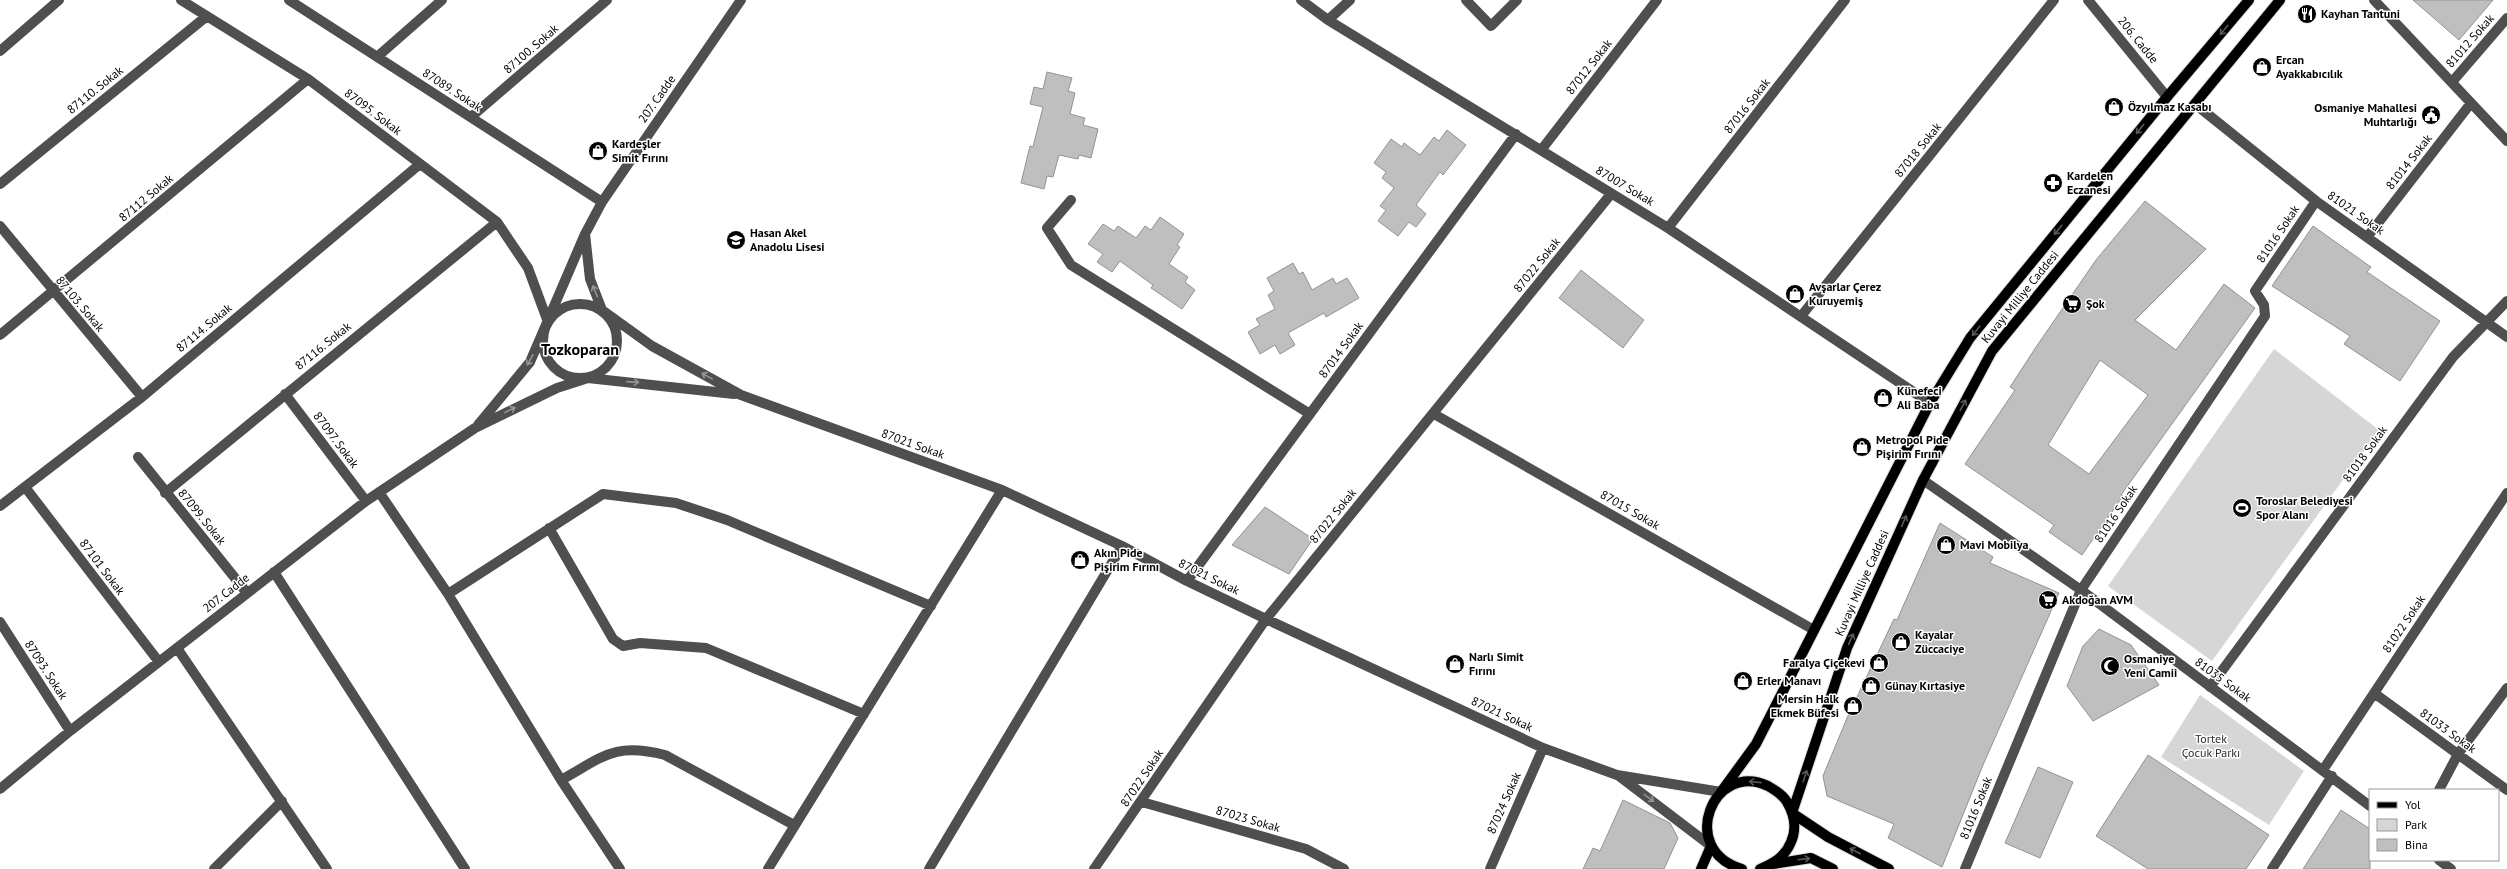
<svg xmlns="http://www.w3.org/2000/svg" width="2507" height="869" font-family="'PT Sans',sans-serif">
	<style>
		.green { fill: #d6d6d6 }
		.building { fill: #bfbfbf; stroke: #939393; fill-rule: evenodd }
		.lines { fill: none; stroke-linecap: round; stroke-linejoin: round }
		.major-casing { stroke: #dbdbdb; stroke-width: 12 }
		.minor { stroke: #4f4f4f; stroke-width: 10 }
		.major { stroke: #000; stroke-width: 10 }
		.oneway { stroke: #595959 }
		.oneway2 { stroke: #959595 }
		.labels { text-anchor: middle; stroke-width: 3; stroke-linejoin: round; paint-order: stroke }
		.poi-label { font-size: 12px; font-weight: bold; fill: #000; stroke: #fff; text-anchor: start }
		.street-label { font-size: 12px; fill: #000; stroke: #fff }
		.park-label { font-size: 12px; fill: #2d2d2d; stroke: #fff }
		.district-label { font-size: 16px; font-weight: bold; fill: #000; stroke: #fff }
	</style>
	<rect width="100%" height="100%" fill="#fff"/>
	<!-- green -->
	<path class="green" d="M 2274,349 L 2379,430 L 2212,661 L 2108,586 Z
		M 2200,695 L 2304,771 L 2269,825 L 2161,757 Z"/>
	<!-- building -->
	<path class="building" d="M 2413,0 L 2493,0 L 2459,40 Z
		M 1047,72 L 1072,78 L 1068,91 L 1075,93 L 1070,114 L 1085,118 L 1083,125 L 1098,129 L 1091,158 L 1079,155 L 1078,159 L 1059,155 L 1053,177 L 1047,176 L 1044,189 L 1021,183 L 1030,146 L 1033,147 L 1043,107 L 1030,104 L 1034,87 L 1043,89 Z
		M 1447,130 L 1466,145 L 1443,175 L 1440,172 L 1416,205 L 1426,214 L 1416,227 L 1409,222 L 1398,236 L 1378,221 L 1386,210 L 1380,206 L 1394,188 L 1382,178 L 1386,172 L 1374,163 L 1391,139 L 1402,147 L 1404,143 L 1420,155 L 1434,137 L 1439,141 Z
		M 2145,201 L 2206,249 L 2135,320 L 2176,350 L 2224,284 L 2255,308 L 2121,495 L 2123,496 L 2082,555 L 2049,532 L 2054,525 L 1965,464 L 2015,390 L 2010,387 L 2036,347 L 2096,260 ZM 2100,360 L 2148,395 L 2089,474 L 2048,445 Z
		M 1160,217 L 1184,234 L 1177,245 L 1180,247 L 1169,264 L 1188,277 L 1185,282 L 1195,290 L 1182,309 L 1151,288 L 1153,285 L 1120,261 L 1112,272 L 1097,262 L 1103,254 L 1088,244 L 1103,224 L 1114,231 L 1118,226 L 1136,238 L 1145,226 L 1151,230 Z
		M 2313,226 L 2371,267 L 2367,272 L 2440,321 L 2400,381 L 2344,344 L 2350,336 L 2272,286 Z
		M 1293,263 L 1299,274 L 1303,272 L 1312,290 L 1333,278 L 1336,284 L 1347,278 L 1359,298 L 1326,317 L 1324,313 L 1288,333 L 1295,345 L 1280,354 L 1275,345 L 1260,354 L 1248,332 L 1260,325 L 1256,319 L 1275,309 L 1268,295 L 1274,291 L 1267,278 Z
		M 1581,270 L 1644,320 L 1623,348 L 1559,298 Z
		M 1265,507 L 1313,539 L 1289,574 L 1232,545 Z
		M 1940,523 L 1993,557 L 1990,563 L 2059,593 L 1983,765 L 1942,867 L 1888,838 L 1894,824 L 1827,796 L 1823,776 L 1847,718 L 1894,619 L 1897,620 Z
		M 2099,629 L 2131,645 L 2159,685 L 2093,721 L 2067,686 L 2083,646 Z
		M 2148,755 L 2269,835 L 2246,869 L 2148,869 L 2096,836 Z
		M 2038,767 L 2073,782 L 2040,858 L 2005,843 Z
		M 1623,800 L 1670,823 L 1678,838 L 1664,869 L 1583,869 L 1593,848 L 1600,851 Z
		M 2341,810 L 2370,829 L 2370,869 L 2303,869 Z"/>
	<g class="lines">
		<defs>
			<path id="major" d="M 1721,792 L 1756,744 L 1930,403 L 1970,338 L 2167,97 L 2249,0
				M 1773,864 L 1811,858 L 1833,869
				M 1701,869 L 1711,846
				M 1742,869 C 1677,850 1713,760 1768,786 C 1775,790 1783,795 1787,802 C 1794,814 1797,829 1791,842 C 1785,857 1774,863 1760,869
				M 1889,869 L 1828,837 L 1792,813 L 1847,648 L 1923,480 L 1992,351 L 2280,0"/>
		</defs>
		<!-- major casing -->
		<use href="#major" class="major-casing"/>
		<!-- minor -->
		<path class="minor" d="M 181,0 L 308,79 L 497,222 L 528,268 L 548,322
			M 289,0 L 602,202
			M 1301,0 L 1328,20 L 1668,228 L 1930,403
			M 1466,0 L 1491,26 L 1517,0
			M 2088,0 L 2167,97
			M 2374,0 L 2507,141
			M 1328,20 L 1350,0
			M 0,51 L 59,0
			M 377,57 L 442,0
			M 2452,82 L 2507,18
			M 2195,104 L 2316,201 L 2507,337
			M 471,117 L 607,0
			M 1542,149 L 1657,0
			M 0,184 L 207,16
			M 1071,200 L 1047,228 L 1071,265 L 1310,414
			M 0,226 L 142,397
			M 1668,228 L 1845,0
			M 585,234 L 590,279 L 602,310 L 652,346 L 741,395 L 1002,490 L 1122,546 L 1187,581 L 1266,619 L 1543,748 L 1617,775 L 1721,792
			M 2368,236 L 2471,103
			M543 341a37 37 0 1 1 74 0a37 37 0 1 1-74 0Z
			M 1802,315 L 2054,0
			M 0,335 L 308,79
			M 285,394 L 366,501
			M 1434,414 L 1814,630
			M 478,425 L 530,362 L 585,234 L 602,202 L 741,0
			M 138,457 L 247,593
			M 1923,480 L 2081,590 L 2370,806
			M 25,487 L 159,662
			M 379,492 L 448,594 L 561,780 L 620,869
			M 165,493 L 497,222
			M 0,506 L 142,397 L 420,164
			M 549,528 L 613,639 L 623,646 L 640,643 L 706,648 L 864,714
			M 274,572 L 465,869
			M 1187,581 L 1516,134
			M 448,594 L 603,494 L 676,503 L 727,520 L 931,606
			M 0,622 L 70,731
			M 177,648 L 327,869
			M 2210,687 L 2453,357 L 2507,301
			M 2374,693 L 2507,790
			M 2323,770 L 2507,493
			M 1619,776 L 1711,846
			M 561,780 C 603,757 614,742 665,755 L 794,825
			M 0,789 L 70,731 L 366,501 L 475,428 L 557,388 L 588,378 L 734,394
			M 2439,790 L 2458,754 L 2507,688
			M 1142,802 L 1306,849 L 1344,869
			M 2439,860 L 2451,869
			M 214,869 L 282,801
			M 768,869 L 1002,490
			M 929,869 L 1122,546
			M 1094,869 L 1266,619 L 1611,194
			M 1490,869 L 1543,748
			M 1965,869 L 2081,590 L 2265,316 L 2264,305 L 2255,291 L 2316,201
			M 2272,869 L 2332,776"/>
		<!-- major -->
		<use href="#major" class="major"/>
	</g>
	<!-- one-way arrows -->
	<defs><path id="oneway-shaft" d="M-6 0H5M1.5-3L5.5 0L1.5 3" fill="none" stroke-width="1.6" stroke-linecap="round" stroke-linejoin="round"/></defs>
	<g class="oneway">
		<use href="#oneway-shaft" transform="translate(2224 30) rotate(130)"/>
		<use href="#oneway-shaft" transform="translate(2140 129) rotate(129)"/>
		<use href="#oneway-shaft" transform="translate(2058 230) rotate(129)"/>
		<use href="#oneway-shaft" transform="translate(1976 331) rotate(129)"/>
		<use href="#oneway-shaft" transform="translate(1963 405) rotate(-62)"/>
		<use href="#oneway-shaft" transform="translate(1904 521) rotate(-66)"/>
		<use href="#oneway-shaft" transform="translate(1851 639) rotate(-66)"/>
		<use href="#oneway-shaft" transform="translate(1805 776) rotate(-72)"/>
		<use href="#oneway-shaft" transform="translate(1755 782) rotate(-174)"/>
		<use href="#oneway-shaft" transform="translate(1855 851) rotate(-153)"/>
		<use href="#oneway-shaft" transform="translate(1804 859) rotate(-7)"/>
	</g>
	<g class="oneway2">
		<use href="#oneway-shaft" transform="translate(595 291) rotate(-112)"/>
		<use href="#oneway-shaft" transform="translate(530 360) rotate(119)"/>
		<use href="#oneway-shaft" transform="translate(707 376) rotate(-151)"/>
		<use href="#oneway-shaft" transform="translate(633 382) rotate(4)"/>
		<use href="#oneway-shaft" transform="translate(510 410) rotate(-26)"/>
		<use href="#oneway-shaft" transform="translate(1649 798) rotate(36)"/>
	</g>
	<!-- icons -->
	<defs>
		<symbol id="restaurant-disc" viewBox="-11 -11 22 22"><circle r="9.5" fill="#000" stroke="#fff"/><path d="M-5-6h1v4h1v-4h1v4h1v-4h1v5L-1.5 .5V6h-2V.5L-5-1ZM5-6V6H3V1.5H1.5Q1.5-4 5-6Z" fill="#fff"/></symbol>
		<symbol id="shop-disc" viewBox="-11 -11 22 22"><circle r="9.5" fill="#000" stroke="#fff"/><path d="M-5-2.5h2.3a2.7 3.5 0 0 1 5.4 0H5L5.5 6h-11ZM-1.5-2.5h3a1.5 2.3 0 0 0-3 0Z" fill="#fff"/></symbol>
		<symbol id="civic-disc" viewBox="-11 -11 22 22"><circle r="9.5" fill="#000" stroke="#fff"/><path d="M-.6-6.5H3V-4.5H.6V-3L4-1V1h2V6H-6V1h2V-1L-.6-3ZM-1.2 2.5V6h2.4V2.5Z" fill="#fff"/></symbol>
		<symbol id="pharmacy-disc" viewBox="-11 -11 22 22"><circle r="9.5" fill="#000" stroke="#fff"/><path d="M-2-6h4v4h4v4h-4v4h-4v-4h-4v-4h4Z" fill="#fff"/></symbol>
		<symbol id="school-disc" viewBox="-11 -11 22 22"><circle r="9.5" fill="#000" stroke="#fff"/><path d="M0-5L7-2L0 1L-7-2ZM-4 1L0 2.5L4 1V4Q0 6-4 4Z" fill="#fff"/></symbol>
		<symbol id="supermarket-disc" viewBox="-11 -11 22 22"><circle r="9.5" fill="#000" stroke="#fff"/><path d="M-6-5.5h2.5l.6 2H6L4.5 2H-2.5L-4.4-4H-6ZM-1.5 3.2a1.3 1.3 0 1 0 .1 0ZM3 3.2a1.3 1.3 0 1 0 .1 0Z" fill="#fff"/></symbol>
		<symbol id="stadium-disc" viewBox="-11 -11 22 22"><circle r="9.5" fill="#000" stroke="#fff"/><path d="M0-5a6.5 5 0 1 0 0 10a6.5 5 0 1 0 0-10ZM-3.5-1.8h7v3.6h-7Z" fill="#fff"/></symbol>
		<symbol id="mosque-disc" viewBox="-11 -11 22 22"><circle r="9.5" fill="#000" stroke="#fff"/><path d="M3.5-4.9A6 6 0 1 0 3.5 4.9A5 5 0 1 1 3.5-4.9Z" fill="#fff"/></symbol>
	</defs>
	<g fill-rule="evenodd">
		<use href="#restaurant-disc" x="2296" y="3" width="22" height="22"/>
		<use href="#shop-disc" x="2251" y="56" width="22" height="22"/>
		<use href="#shop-disc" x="2103" y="96" width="22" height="22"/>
		<use href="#civic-disc" x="2420" y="104" width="22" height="22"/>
		<use href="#shop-disc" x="587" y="140" width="22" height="22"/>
		<use href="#pharmacy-disc" x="2042" y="172" width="22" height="22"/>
		<use href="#school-disc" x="725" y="229" width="22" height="22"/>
		<use href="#shop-disc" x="1784" y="283" width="22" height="22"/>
		<use href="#supermarket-disc" x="2061" y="293" width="22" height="22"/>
		<use href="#shop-disc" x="1872" y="387" width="22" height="22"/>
		<use href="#shop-disc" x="1851" y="436" width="22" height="22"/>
		<use href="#stadium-disc" x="2231" y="497" width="22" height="22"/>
		<use href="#shop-disc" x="1935" y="534" width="22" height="22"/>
		<use href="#shop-disc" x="1069" y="549" width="22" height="22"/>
		<use href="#supermarket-disc" x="2037" y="589" width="22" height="22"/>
		<use href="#shop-disc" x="1890" y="631" width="22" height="22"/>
		<use href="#shop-disc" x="1868" y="652" width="22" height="22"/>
		<use href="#shop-disc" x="1444" y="653" width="22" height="22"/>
		<use href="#mosque-disc" x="2099" y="655" width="22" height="22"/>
		<use href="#shop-disc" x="1732" y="670" width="22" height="22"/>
		<use href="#shop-disc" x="1860" y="675" width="22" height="22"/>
		<use href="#shop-disc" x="1842" y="695" width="22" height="22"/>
	</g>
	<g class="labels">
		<!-- poi labels -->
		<g class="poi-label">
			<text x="2321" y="18">Kayhan Tantuni</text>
			<text x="2276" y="64">Ercan<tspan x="2276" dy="14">Ayakkabıcılık</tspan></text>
			<text x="2128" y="111">Özyılmaz Kasabı</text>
			<text x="2417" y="112" text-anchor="end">Osmaniye Mahallesi<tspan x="2417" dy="14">Muhtarlığı</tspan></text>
			<text x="612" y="148">Kardeşler<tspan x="612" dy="14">Simit Fırını</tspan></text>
			<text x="2067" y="180">Kardelen<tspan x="2067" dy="14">Eczanesi</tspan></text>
			<text x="750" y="237">Hasan Akel<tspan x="750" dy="14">Anadolu Lisesi</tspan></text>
			<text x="1809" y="291">Avşarlar Çerez<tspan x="1809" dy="14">Kuruyemiş</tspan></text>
			<text x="2086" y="308">Şok</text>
			<text x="1897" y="395">Künefeci<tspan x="1897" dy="14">Ali Baba</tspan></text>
			<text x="1876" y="444">Metropol Pide<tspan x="1876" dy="14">Pişirim Fırını</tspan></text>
			<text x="2256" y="505">Toroslar Belediyesi<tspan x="2256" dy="14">Spor Alanı</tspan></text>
			<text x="1960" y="549">Mavi Mobilya</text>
			<text x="1094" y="557">Akın Pide<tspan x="1094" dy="14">Pişirim Fırını</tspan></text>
			<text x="2062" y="604">Akdoğan AVM</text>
			<text x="1915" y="639">Kayalar<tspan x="1915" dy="14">Züccaciye</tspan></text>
			<text x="1469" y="661">Narlı Simit<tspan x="1469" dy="14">Fırını</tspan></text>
			<text x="2124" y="663">Osmaniye<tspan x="2124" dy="14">Yeni Camii</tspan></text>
			<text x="1865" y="667" text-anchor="end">Faralya Çiçekevi</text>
			<text x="1757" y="685">Erler Manavı</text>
			<text x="1885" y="690">Günay Kırtasiye</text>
			<text x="1839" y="703" text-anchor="end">Mersin Halk<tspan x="1839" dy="14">Ekmek Büfesi</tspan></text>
		</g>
		<!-- street labels -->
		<g class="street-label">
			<text transform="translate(2138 40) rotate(51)" y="4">206. Cadde</text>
			<text transform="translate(2470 41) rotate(-49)" y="4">81012 Sokak</text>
			<text transform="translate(531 49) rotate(-41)" y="4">87100. Sokak</text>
			<text transform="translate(1589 67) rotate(-52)" y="4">87012 Sokak</text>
			<text transform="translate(95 90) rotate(-39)" y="4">87110. Sokak</text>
			<text transform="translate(452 90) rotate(33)" y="4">87089. Sokak</text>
			<text transform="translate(657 99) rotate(-55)" y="4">207. Cadde</text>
			<text transform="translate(1747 106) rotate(-52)" y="4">87016 Sokak</text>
			<text transform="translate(373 112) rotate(37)" y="4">87095. Sokak</text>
			<text transform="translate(1918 150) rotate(-51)" y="4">87018 Sokak</text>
			<text transform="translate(2409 162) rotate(-52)" y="4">81014 Sokak</text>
			<text transform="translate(1625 186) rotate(31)" y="4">87007 Sokak</text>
			<text transform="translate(146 198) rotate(-40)" y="4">87112 Sokak</text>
			<text transform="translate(2356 213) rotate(35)" y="4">81021 Sokak</text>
			<text transform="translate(2278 234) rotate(-56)" y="4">81016 Sokak</text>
			<text transform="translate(1537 265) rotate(-51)" y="4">87022 Sokak</text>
			<text transform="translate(2020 297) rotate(-51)" y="4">Kuvayi Milliye Caddesi</text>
			<text transform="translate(80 304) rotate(50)" y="4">87103. Sokak</text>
			<text transform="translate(204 328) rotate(-40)" y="4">87114. Sokak</text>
			<text transform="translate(323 346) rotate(-39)" y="4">87116. Sokak</text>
			<text transform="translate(1341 350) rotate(-54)" y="4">87014 Sokak</text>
			<text transform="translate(336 440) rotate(53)" y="4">87097. Sokak</text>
			<text transform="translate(913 444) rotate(20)" y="4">87021 Sokak</text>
			<text transform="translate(2365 454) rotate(-54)" y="4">81018 Sokak</text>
			<text transform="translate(1630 510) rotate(30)" y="4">87015 Sokak</text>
			<text transform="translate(2116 514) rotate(-56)" y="4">81016 Sokak</text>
			<text transform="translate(1333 516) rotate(-51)" y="4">87022 Sokak</text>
			<text transform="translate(202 517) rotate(51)" y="4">87099. Sokak</text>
			<text transform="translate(102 567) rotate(53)" y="4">87101 Sokak</text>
			<text transform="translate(1209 577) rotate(26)" y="4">87021 Sokak</text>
			<text transform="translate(1862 583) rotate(-66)" y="4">Kuvayi Milliye Caddesi</text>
			<text transform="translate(226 593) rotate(-38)" y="4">207. Cadde</text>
			<text transform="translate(2404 624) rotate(-56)" y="4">81022 Sokak</text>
			<text transform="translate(46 670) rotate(57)" y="4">87093. Sokak</text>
			<text transform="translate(2223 680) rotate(36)" y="4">81035 Sokak</text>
			<text transform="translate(1502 714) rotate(25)" y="4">87021 Sokak</text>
			<text transform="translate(2448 731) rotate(36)" y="4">81033 Sokak</text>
			<text transform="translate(1142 778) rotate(-56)" y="4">87022 Sokak</text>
			<text transform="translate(1504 803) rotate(-66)" y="4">87024 Sokak</text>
			<text transform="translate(1976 808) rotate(-68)" y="4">81016 Sokak</text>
			<text transform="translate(1248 819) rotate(16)" y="4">87023 Sokak</text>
		</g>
		<!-- park labels -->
		<g class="park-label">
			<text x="2211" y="743">Tortek<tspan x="2211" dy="14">Çocuk Parkı</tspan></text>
		</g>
		<!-- district labels -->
		<g class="district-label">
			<text x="580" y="355">Tozkoparan</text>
		</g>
	</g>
	<!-- legend -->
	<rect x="2369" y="789" width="130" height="72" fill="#ffffff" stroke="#999999"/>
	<rect x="2377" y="802" width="20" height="6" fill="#000000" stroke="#999999"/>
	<text x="2405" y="809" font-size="12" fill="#000000">Yol</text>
	<rect x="2377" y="819" width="20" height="12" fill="#d6d6d6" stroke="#999999"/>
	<text x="2405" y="829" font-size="12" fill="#000000">Park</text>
	<rect x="2377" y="839" width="20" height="12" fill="#bfbfbf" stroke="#999999"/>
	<text x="2405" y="849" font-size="12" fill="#000000">Bina</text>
</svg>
